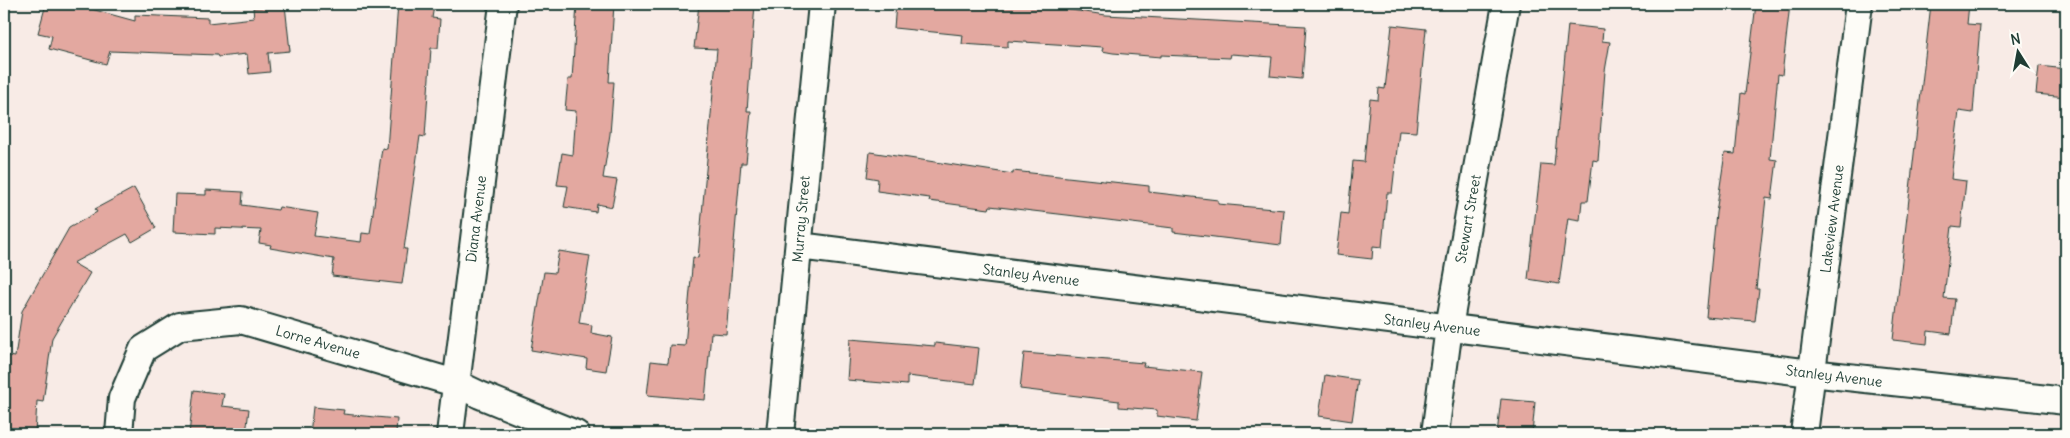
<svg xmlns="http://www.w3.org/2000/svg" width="2070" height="438" font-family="Delius,sans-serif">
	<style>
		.building { fill: #e3a8a0; stroke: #1f3d34 }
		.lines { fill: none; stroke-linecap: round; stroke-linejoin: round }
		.minor-casing { stroke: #1f3d34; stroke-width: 30 }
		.minor { stroke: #fdfcf7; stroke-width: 26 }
		.labels { text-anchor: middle; stroke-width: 5; stroke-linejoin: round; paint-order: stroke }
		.street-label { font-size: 14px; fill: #1f3d34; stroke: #fdfcf7 }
	</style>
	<rect width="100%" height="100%" fill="#f8ebe6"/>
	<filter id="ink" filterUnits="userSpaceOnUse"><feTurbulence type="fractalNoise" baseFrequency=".02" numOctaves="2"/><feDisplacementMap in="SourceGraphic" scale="10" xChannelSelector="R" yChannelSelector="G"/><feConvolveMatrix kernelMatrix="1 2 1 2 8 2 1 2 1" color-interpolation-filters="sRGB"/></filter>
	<g filter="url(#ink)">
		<!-- building -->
		<path class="building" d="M 46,4 L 73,4 L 135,21 L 135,15 L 208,18 L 208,23 L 254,18 L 253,8 L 285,5 L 290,51 L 268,53 L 270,72 L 249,74 L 247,54 L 218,57 L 217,55 L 110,51 L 106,64 L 49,49 L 52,36 L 38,33 Z
			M 398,4 L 434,6 L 432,18 L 440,19 L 438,48 L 431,48 L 425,137 L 420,136 L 404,249 L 407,249 L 402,284 L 332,276 L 334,259 L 270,248 L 271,245 L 259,243 L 261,230 L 215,228 L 215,234 L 173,232 L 175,194 L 206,195 L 206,190 L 243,192 L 242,205 L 278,210 L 279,207 L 318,213 L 314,236 L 361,242 L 362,233 L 370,234 L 382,148 L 387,149 Z
			M 577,4 L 614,4 L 609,82 L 614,82 L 610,134 L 603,178 L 617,180 L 612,207 L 597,204 L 596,212 L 564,207 L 568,186 L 557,185 L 562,153 L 573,155 L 576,111 L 565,110 L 568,79 L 572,79 Z
			M 699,4 L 755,4 L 747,111 L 751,111 L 746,163 L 741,163 L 726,334 L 711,333 L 705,400 L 647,395 L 651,361 L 668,363 L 670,345 L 685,346 L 693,257 L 698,258 L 717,49 L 694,48 Z
			M 896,4 L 1029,4 L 1106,15 L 1306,26 L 1302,79 L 1270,76 L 1272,57 L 1231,54 L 1230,58 L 1161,55 L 1161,57 L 1113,53 L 1102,51 L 1103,47 L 1008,41 L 1008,47 L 962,44 L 963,35 L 894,28 Z
			M 1756,4 L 1790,4 L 1782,75 L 1778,74 L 1770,159 L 1777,160 L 1772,199 L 1766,198 L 1756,289 L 1759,289 L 1755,321 L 1706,317 L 1716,213 L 1725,153 L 1735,154 L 1741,93 L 1745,94 Z
			M 1931,4 L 1969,4 L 1967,24 L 1980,25 L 1973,113 L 1959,111 L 1951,179 L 1966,181 L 1961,227 L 1952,226 L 1944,298 L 1955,299 L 1951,334 L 1928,331 L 1927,344 L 1893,340 Z
			M 1392,25 L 1426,29 L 1416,132 L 1399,131 L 1392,193 L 1387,193 L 1382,247 L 1373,246 L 1372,259 L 1336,255 L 1341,213 L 1348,214 L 1353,161 L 1364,162 L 1370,99 L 1378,100 L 1379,88 L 1385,89 Z
			M 1568,25 L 1603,29 L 1602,41 L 1610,42 L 1605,71 L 1598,161 L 1593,160 L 1588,201 L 1582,201 L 1580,220 L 1568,218 L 1559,284 L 1528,279 L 1541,164 L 1554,165 Z
			M 2039,66 L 2066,69 L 2066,97 L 2036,94 Z
			M 870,152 L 1013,174 L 1013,171 L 1149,186 L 1149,192 L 1218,200 L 1218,204 L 1284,210 L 1281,245 L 1173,232 L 1173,228 L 1067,215 L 990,206 L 989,209 L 929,201 L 930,198 L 877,191 L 878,179 L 867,177 Z
			M 134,188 L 156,228 L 132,242 L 127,234 L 73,263 L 90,273 L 52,338 L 43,402 L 37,401 L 35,434 L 4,434 L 4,355 L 15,357 L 22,311 L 69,228 L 97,212 L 95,209 Z
			M 559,251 L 590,256 L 579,323 L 592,325 L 591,333 L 612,337 L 606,371 L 586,368 L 587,359 L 531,350 L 544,272 L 555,273 Z
			M 850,339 L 935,346 L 935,343 L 979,348 L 975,384 L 907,376 L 907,385 L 847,380 Z
			M 1024,353 L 1144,363 L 1143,366 L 1202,372 L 1196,421 L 1157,416 L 1157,410 L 1119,407 L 1119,401 L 1020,389 Z
			M 1325,375 L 1358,380 L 1352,421 L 1319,416 Z
			M 194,390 L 224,394 L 222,406 L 249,409 L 246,434 L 189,434 Z
			M 1501,399 L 1535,402 L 1532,434 L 1497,434 Z
			M 313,407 L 344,410 L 343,414 L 397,419 L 396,434 L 310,434 Z"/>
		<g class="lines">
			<defs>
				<path id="minor" d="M 799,246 L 1811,373 L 2066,401
					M 119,434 L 122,398 L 143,349 L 180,326 L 241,320 L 455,383 L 480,395 L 576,434
					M 450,434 L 503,4
					M 780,434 L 822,4
					M 1435,434 L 1449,327 L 1506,4
					M 1804,434 L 1859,4"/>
			</defs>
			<!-- minor casing -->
			<use href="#minor" class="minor-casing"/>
			<!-- minor -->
			<use href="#minor" class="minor"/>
		</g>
	</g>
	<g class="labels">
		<!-- street labels -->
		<g class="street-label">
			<text transform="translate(476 219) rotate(-83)" y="5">Diana Avenue</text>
			<text transform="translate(801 219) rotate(-85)" y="5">Murray Street</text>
			<text transform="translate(1468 219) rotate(-80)" y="5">Stewart Street</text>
			<text transform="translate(1832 219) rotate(-83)" y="5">Lakeview Avenue</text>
			<text transform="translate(1031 275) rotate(7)" y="5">Stanley Avenue</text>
			<text transform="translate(1432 325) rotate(7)" y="5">Stanley Avenue</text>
			<text transform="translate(318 342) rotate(16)" y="5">Lorne Avenue</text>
			<text transform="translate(1834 376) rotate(7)" y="5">Stanley Avenue</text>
		</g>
	</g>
	<!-- margin -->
	<rect width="2070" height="438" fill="none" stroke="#fdfcf7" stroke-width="20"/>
	<rect x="10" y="10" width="2050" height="418" fill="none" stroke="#1f3d34" stroke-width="2" filter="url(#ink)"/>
	<!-- north arrow -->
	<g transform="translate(2018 52) rotate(349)" stroke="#fdfcf7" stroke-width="4" paint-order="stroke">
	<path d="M0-4L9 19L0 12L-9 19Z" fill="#1f3d34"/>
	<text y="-8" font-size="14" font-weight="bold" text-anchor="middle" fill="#1f3d34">N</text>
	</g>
</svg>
